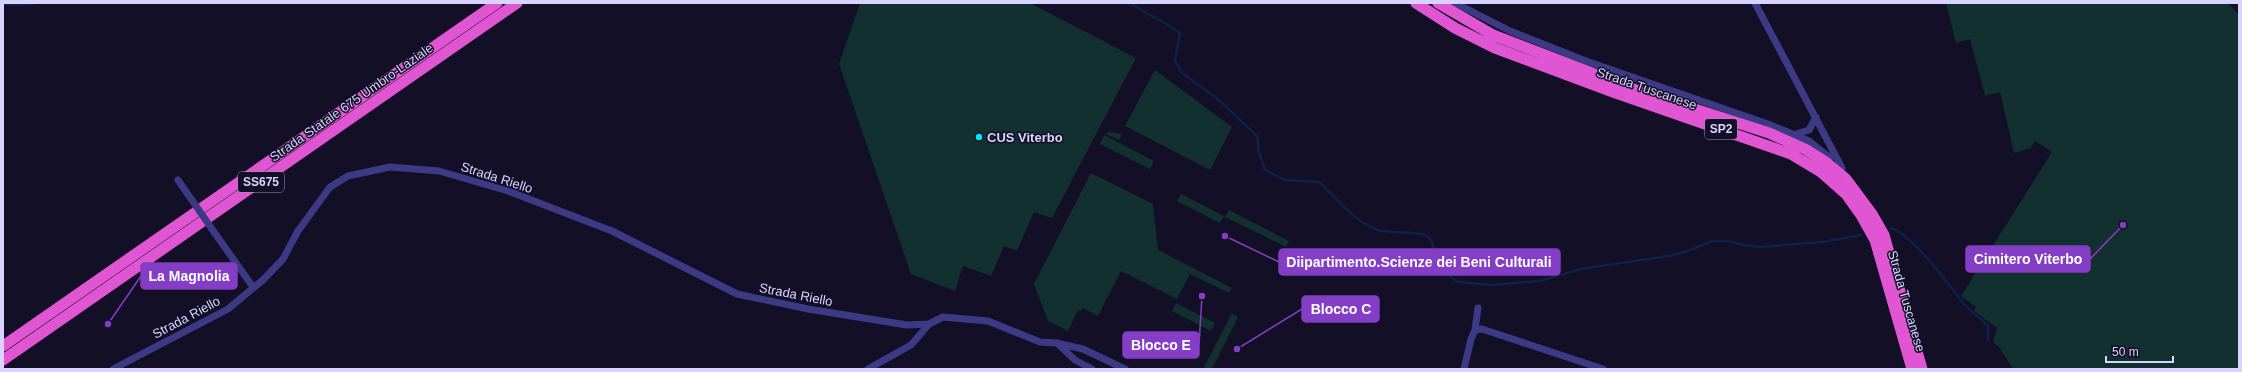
<svg xmlns="http://www.w3.org/2000/svg" width="2242" height="372" font-family="Arial,sans-serif">
	<style>
		.green { fill: #12302f }
		.lines { fill: none; stroke-linecap: round; stroke-linejoin: round }
		.stream { stroke: #0c2248; stroke-width: 2.5 }
		.minor { stroke: #3d3a85; stroke-width: 7 }
		.trunk { stroke: #e055d1; stroke-width: 11 }
		.minor-bridge { stroke: #3d3a85; stroke-width: 7 }
		.poi-dot { fill: #00e5ff; stroke: #130f26; stroke-width: 1.5 }
		.labels { text-anchor: middle; stroke-width: 3; stroke-linejoin: round; paint-order: stroke }
		.shield { fill: #130f26; stroke: #9e99be; stroke-width: 1 }
		.shield-label { font-size: 12px; font-weight: bold; fill: #d9d4ff }
		.street-label { font-size: 13px; fill: #d9d4ff; stroke: #130f26 }
		.poi-label { font-size: 13px; font-weight: bold; fill: #d9d4ff; stroke: #130f26; text-anchor: start }
		.leader { fill: none; stroke: #843dc5; stroke-width: 1.5 }
		.callout-dot { fill: #843dc5; stroke: #130f26; stroke-width: 1.5 }
		.callout { fill: #843dc5; stroke: #843dc5; stroke-width: 1.5 }
		.callout-label { font-size: 14px; text-anchor: middle; font-weight: bold; fill: #fff }
	</style>
	<rect width="100%" height="100%" fill="#130f26"/>
	<!-- green -->
	<path class="green" d="M 860,3 L 1030,3 L 1136,58 L 1052,218 L 1034,212 L 1017,251 L 1004,246 L 991,276 L 963,266 L 955,291 L 911,274 L 839,64 Z
		M 1946,3 L 2228,3 L 2239,15 L 2239,369 L 2013,369 L 1999,347 L 1993,342 L 1997,328 L 1974,311 L 1976,307 L 1961,296 L 2052,152 L 2035,141 L 2031,148 L 2014,153 L 2000,92 L 1985,96 L 1970,39 L 1956,43 Z
		M 1155,70 L 1232,127 L 1210,170 L 1125,126 Z
		M 1110,132 L 1122,134 L 1119,140 L 1105,134 Z
		M 1104,135 L 1154,161 L 1150,169 L 1100,144 Z
		M 1091,173 L 1153,204 L 1158,250 L 1232,288 L 1229,293 L 1190,274 L 1177,299 L 1121,271 L 1098,316 L 1083,308 L 1081,311 L 1078,310 L 1068,331 L 1048,321 L 1034,284 Z
		M 1181,194 L 1224,216 L 1220,223 L 1177,201 Z
		M 1229,210 L 1289,241 L 1286,247 L 1225,217 Z
		M 1176,303 L 1215,323 L 1211,331 L 1172,311 Z
		M 1232,313 L 1238,317 L 1212,369 L 1203,369 Z"/>
	<g class="lines">
		<!-- stream -->
		<path class="stream" d="M 1131,3 C 1146,15 1165,21 1180,33 L 1175,61 L 1182,73 L 1219,100 L 1257,136 L 1259,152 L 1265,170 L 1285,180 L 1319,182 C 1338,199 1353,221 1378,230 C 1391,234 1420,231 1427,236 C 1436,243 1434,256 1436,267 L 1458,282 L 1492,285 L 1539,281 L 1581,269 L 1668,256 L 1685,252 L 1712,241 L 1727,241 L 1743,245 L 1761,247 L 1822,242 L 1862,235
			M 3,4 L 16,5 L 39,3
			M 1890,228 C 1909,230 1952,289 1965,305 C 1972,313 1981,318 1988,326 L 1988,340"/>
		<!-- minor -->
		<path class="minor" d="M 1455,3 L 1510,31 L 1586,61 L 1768,124 L 1809,141 L 1830,158
			M 1755,3 L 1842,168
			M 1796,134 L 1809,130 L 1816,117
			M 214,232 L 253,287
			M 1475,330 L 1482,329 L 1603,369
			M 1475,330 L 1478,308
			M 1057,343 L 1075,360 L 1092,369
			M 113,369 L 228,309 L 264,279 L 283,259 L 298,231 L 330,187 L 348,176 L 390,167 L 439,171 L 508,191 L 612,231 L 737,294 L 808,309 L 907,325 L 929,324 L 943,317 L 988,321 L 1040,342 L 1056,343 L 1083,349 L 1125,369
			M 868,369 L 911,345 L 929,324
			M 1464,369 L 1471,339 L 1475,330"/>
		<!-- trunk -->
		<path class="trunk" d="M 1416,3 L 1455,28 L 1495,48 L 1613,92 L 1791,154 L 1821,172 L 1846,194 L 1861,215 L 1875,240 L 1912,369
			M 1438,3 L 1493,35 L 1636,90 L 1769,133 L 1805,149 L 1827,163 L 1846,179 L 1872,214 L 1884,235 L 1922,369
			M 3,346 L 497,3
			M 3,360 L 517,3"/>
		<!-- minor-bridge -->
		<path class="minor-bridge" d="M 178,180 L 214,232"/>
	</g>
	<!-- markers -->
	<circle class="poi-dot" cx="979" cy="137" r="4"/>
	<g class="labels">
		<!-- shield labels -->
		<g class="shield">
			<rect x="1705" y="119" width="32" height="20" rx="3"/>
			<rect x="238" y="172" width="46" height="20" rx="3"/>
		</g>
		<g class="shield-label">
			<text x="1721" y="133">SP2</text>
			<text x="261" y="186">SS675</text>
		</g>
		<!-- street labels -->
		<g class="street-label">
			<text transform="translate(1647 88) rotate(19)" y="5">Strada Tuscanese</text>
			<text transform="translate(351 102) rotate(-35)" y="5">Strada Statale 675 Umbro-Laziale</text>
			<text transform="translate(497 177) rotate(18)" y="5">Strada Riello</text>
			<text transform="translate(796 294) rotate(11)" y="5">Strada Riello</text>
			<text transform="translate(1907 301) rotate(74)" y="5">Strada Tuscanese</text>
			<text transform="translate(186 317) rotate(-28)" y="5">Strada Riello</text>
		</g>
		<!-- poi labels -->
		<g class="poi-label">
			<text x="987" y="142">CUS Viterbo</text>
		</g>
	</g>
	<!-- callouts -->
	<path class="leader" d="M2123 225L2090 259M1225 236L1279 262M108 324L141 276M1237 349L1302 309M1202 296L1199 345"/>
	<g class="callout-dot">
		<circle cx="2123" cy="225" r="4"/>
		<circle cx="1225" cy="236" r="4"/>
		<circle cx="108" cy="324" r="4"/>
		<circle cx="1237" cy="349" r="4"/>
		<circle cx="1202" cy="296" r="4"/>
	</g>
	<g class="callout">
		<rect x="1966" y="246" width="124" height="26" rx="4"/>
		<rect x="1279" y="249" width="281" height="26" rx="4"/>
		<rect x="141" y="263" width="96" height="26" rx="4"/>
		<rect x="1302" y="296" width="77" height="26" rx="4"/>
		<rect x="1123" y="332" width="76" height="26" rx="4"/>
	</g>
	<g class="callout-label">
		<text x="2028" y="264">Cimitero Viterbo</text>
		<text x="1419" y="267">Diipartimento.Scienze dei Beni Culturali</text>
		<text x="189" y="281">La Magnolia</text>
		<text x="1341" y="314">Blocco C</text>
		<text x="1161" y="350">Blocco E</text>
	</g>
	<!-- border -->
	<rect width="2242" height="372" fill="none" stroke="#d9d4ff" stroke-width="8"/>
	<!-- scale -->
	<path d="M2106 356v6h67v-6" fill="none" stroke="#d9d4ff" stroke-width="2"/>
	<text x="2112" y="356" font-size="12" fill="#d9d4ff" stroke="#130f26" stroke-width="3" paint-order="stroke">50 m</text>
</svg>
